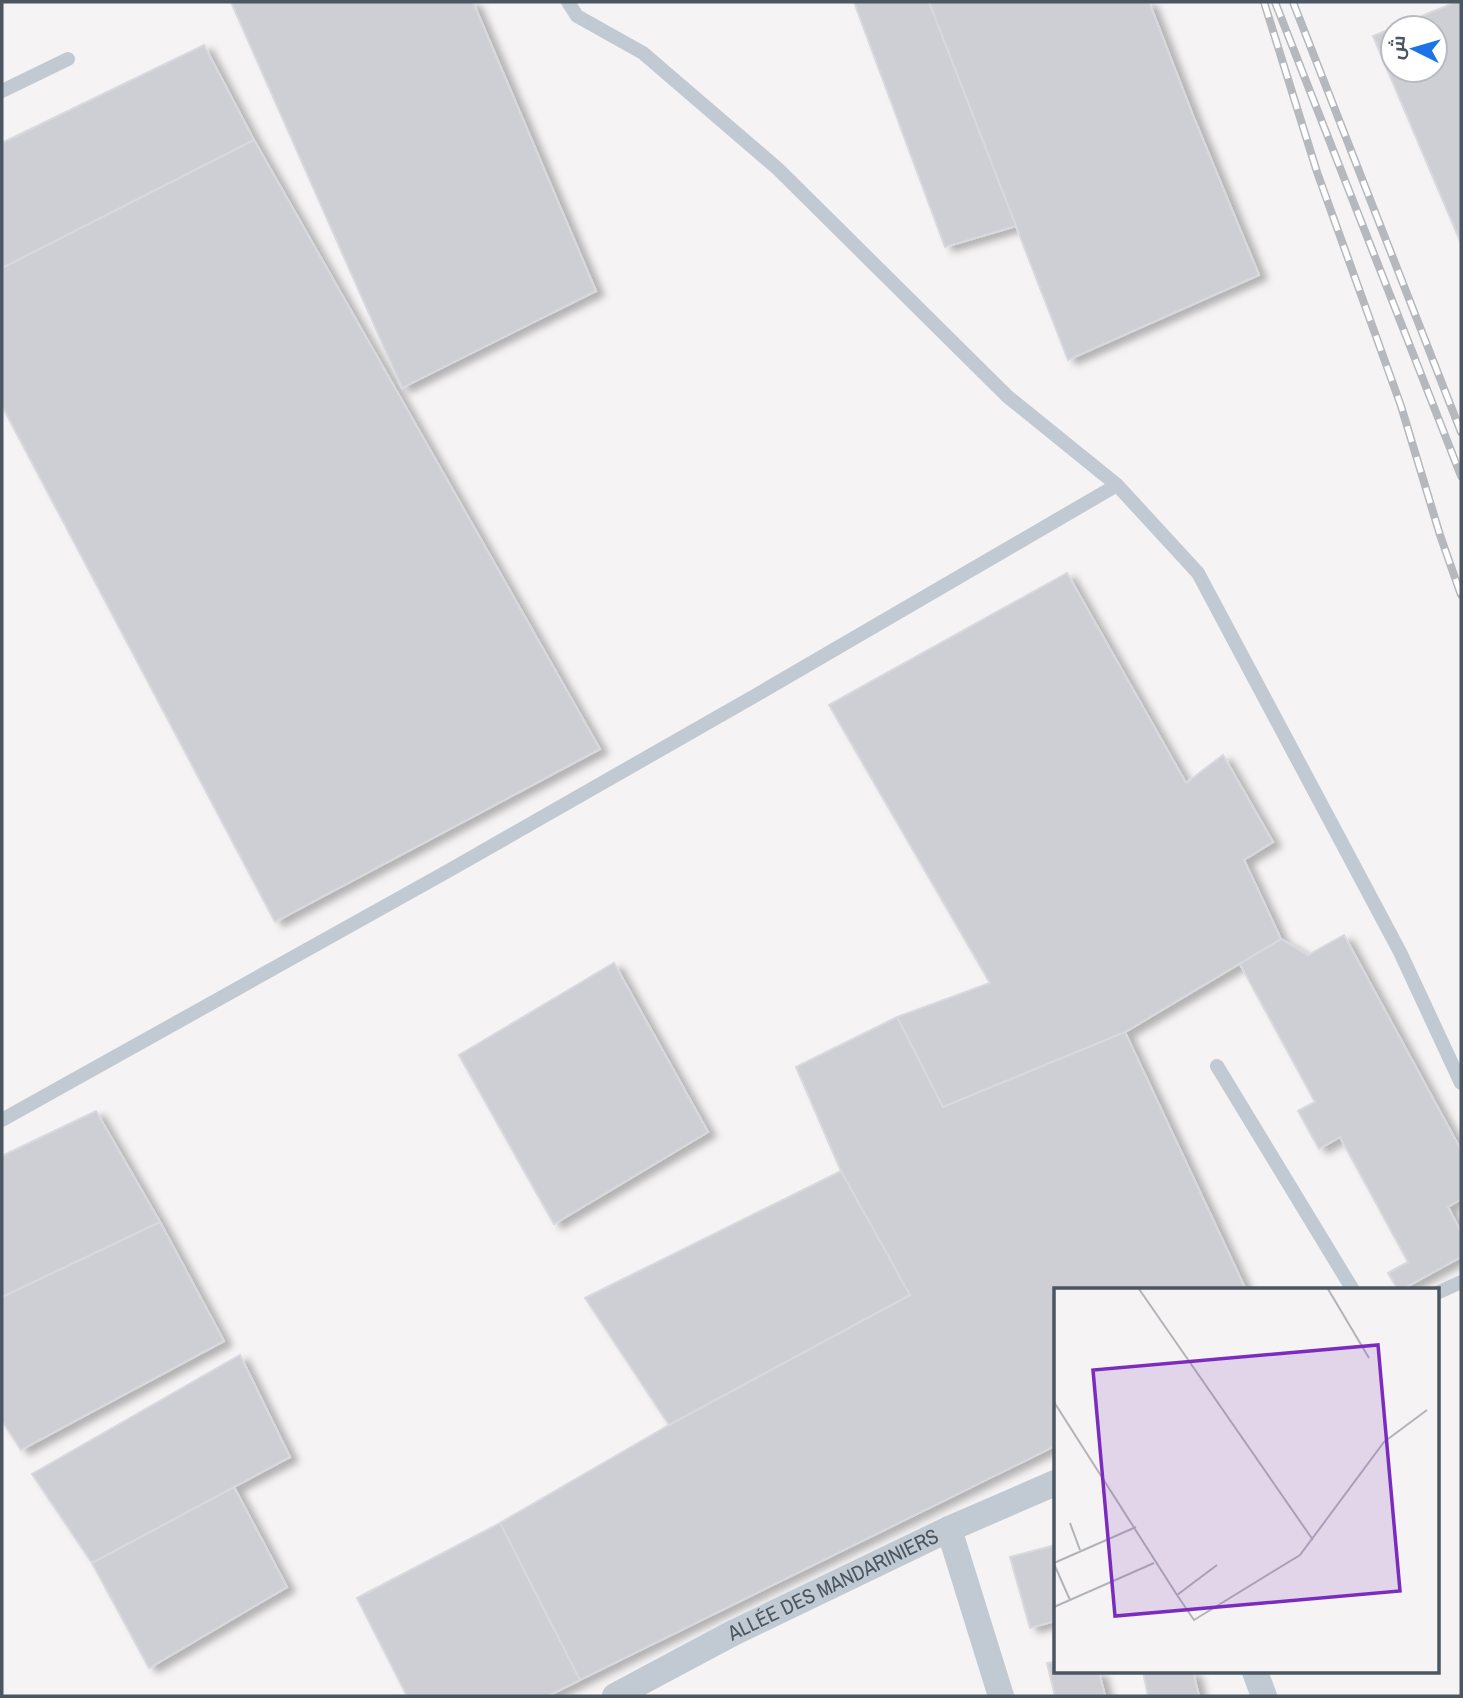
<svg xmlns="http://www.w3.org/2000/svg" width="1463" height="1698" font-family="'Archivo Narrow',Cairo,sans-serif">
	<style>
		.building { fill: #cdcfd5; stroke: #d7d9de; stroke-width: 2; filter: url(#shadow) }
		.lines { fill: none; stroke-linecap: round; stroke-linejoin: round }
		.service { stroke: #c1cad2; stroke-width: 14 }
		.minor { stroke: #c1cad2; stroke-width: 26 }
		.rail-casing { stroke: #b5b8bd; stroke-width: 8 }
		.rail { stroke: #fff; stroke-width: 5; stroke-dasharray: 16; stroke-linecap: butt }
		.labels { text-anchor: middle; stroke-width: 5; stroke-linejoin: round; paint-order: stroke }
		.street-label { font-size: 21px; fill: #4a5661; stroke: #fff }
		.inset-road { fill: none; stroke: #b1b4b9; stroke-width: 2 }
		.view { fill: #7b2cbf; fill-opacity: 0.15; stroke: #7b2cbf; stroke-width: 3.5 }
		.inset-edge { fill: none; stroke: #4a5661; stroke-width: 3.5 }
	</style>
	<defs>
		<filter id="shadow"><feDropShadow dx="8" dy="4.5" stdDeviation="3.5" flood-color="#0004"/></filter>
	</defs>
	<rect width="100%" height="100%" fill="#f5f3f3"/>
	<!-- building -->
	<path class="building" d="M 231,2 L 473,2 L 596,291 L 402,388 Z
		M 854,2 L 929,2 L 1016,226 L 945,247 Z
		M 929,2 L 1149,2 L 1194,118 L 1259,275 L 1068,360 Z
		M 1456,2 L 1461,2 L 1461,243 L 1373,36 L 1393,28 L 1393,70 L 1435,70 L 1435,28 L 1393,28 Z
		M 204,45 L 254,140 L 2,268 L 2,143 Z
		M 254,140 L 600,749 L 275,922 L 2,406 L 2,268 Z
		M 1067,573 L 1186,783 L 1223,755 L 1273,842 L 1244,860 L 1281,939 L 1125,1032 L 943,1107 L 897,1017 L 990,983 L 829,705 Z
		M 1344,935 L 1461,1150 L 1461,1199 L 1448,1207 L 1461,1232 L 1461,1257 L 1401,1290 L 1398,1290 L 1388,1273 L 1408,1262 L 1340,1137 L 1319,1149 L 1298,1111 L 1315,1102 L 1240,964 L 1281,939 L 1308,955 Z
		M 614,963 L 708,1132 L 554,1224 L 459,1055 Z
		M 897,1017 L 943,1107 L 1125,1032 L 1246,1290 L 1055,1290 L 1055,1446 L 580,1680 L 500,1523 L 669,1425 L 910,1295 L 841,1171 L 796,1067 Z
		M 96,1111 L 160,1222 L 2,1297 L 2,1156 Z
		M 841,1171 L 910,1295 L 669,1425 L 585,1298 Z
		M 160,1222 L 224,1341 L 21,1450 L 2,1421 L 2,1297 Z
		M 240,1355 L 290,1457 L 92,1563 L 32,1474 Z
		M 234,1487 L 287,1587 L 149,1668 L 92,1563 Z
		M 500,1523 L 580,1680 L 548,1696 L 407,1696 L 357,1598 Z
		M 1055,1545 L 1055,1621 L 1030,1628 L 1010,1557 Z
		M 1055,1662 L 1055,1672 L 1099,1672 L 1105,1696 L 1055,1696 L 1047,1663 Z
		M 1143,1672 L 1193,1672 L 1199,1696 L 1148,1696 Z"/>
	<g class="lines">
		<!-- service -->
		<path class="service" d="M 568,2 L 577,16 L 643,53 L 778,169 L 1007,396 L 1117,485 L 1198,573 L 1400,952 L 1461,1083
			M 2,91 L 68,59
			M 1217,1066 L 1353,1290
			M 2,1120 L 448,871 L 758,694 L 1117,485
			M 1437,1293 L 1461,1282"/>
		<!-- minor -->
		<g class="minor">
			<path d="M 949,1529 L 1001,1696"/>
			<path d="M 1255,1672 L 1264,1696"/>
			<path id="s1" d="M 615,1696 L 733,1633 L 949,1529 L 1055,1483"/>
		</g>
		<defs>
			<path id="rail" d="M 1264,2 L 1317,172 L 1401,406 L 1440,535 L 1461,595
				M 1275,2 L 1461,476
				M 1293,2 L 1461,432"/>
		</defs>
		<!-- rail casing -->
		<use href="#rail" class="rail-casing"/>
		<!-- rail -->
		<use href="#rail" class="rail"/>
	</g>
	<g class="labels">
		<!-- street labels -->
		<g class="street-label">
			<text dy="7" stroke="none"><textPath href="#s1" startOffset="245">ALLÉE DES MANDARINIERS</textPath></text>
		</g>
	</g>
	<!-- overview -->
	<g transform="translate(1054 1288)">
		<rect width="385" height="385" fill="#f5f3f3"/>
		<path class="inset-road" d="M 85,1 L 259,252M 274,1 L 315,70M 0,114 L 123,307 L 163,277M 16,235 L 26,262M 0,275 L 82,239M 0,276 L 16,312M 123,307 L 140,332 L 246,267 L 330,154 L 373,122M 0,319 L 100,275"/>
		<path class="view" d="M 324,57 L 346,303 L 61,328 L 39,82 Z"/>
		<rect width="385" height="385" class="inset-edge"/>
	</g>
	<!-- border -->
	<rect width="1463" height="1698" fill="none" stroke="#4a5661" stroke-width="7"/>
	<!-- north arrow -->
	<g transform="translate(1414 49) rotate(275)"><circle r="33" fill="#ffffff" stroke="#b7bbc0" stroke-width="2"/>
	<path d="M0-5L12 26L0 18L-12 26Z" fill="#1a73e8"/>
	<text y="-10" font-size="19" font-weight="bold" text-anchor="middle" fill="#4a5661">ش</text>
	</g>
</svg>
